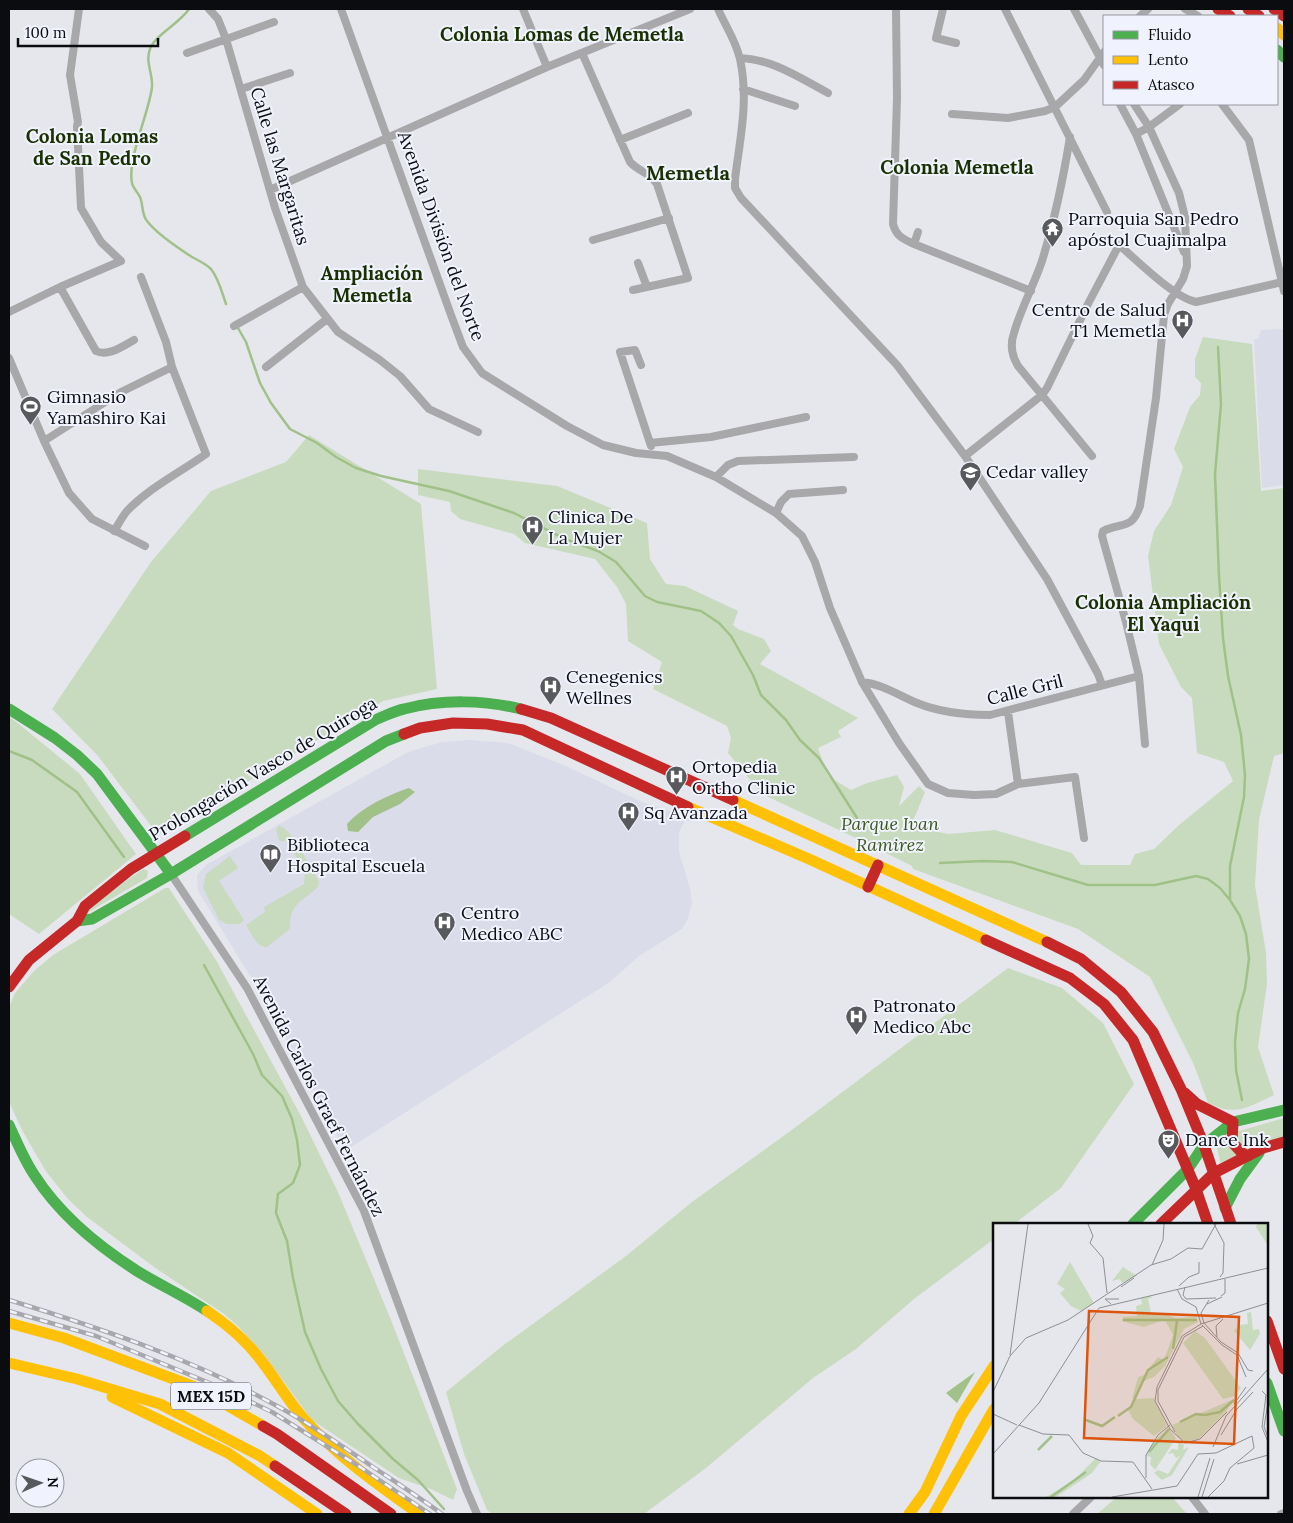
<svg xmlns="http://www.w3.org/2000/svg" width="1293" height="1523" font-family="Lora,serif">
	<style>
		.built { fill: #dadce9 }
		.green { fill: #c9dbbe }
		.water { fill: #a0c187 }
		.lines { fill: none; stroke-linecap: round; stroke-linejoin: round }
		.stream { stroke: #a0c187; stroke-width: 2.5 }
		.street { stroke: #a8a8ab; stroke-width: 8 }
		.fast { stroke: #4caf50; stroke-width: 11 }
		.slow { stroke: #ffc107; stroke-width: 11 }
		.jam { stroke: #c62828; stroke-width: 11 }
		.rail-casing { stroke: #a8a8ac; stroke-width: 4.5 }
		.rail { stroke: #f0f3fd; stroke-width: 2.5; stroke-dasharray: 8; stroke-linecap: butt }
		.labels { text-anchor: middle; stroke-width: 4; stroke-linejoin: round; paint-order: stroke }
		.shield { fill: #f0f3fd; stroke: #505156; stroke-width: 1 }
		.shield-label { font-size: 16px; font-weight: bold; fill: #0b0c0f }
		.street-label { font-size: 18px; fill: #0b0c0f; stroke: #f0f3fd }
		.poi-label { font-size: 18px; fill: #0b0c0f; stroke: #f0f3fd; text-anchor: start }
		.park-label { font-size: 18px; font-style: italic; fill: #39581c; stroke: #f0f3fd }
		.neighbourhood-label { font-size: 19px; font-weight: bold; fill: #193100; stroke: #f0f3fd }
		.quarter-label { font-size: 20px; font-weight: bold; fill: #193100; stroke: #f0f3fd }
		.inset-river { fill: none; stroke: #a0c187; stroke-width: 2.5 }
		.inset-road { fill: none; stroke: #8e8f94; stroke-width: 1 }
		.view { fill: #dd550c; fill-opacity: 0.15; stroke: #dd550c; stroke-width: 2.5 }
		.inset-edge { fill: none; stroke: #0b0c0f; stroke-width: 2.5 }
	</style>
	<rect width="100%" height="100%" fill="#e6e7ed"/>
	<!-- built -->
	<path class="built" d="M 1282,329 L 1284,332 L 1284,485 L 1262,488 L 1254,339 L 1258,339 L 1261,330 Z
		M 470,740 L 508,743 L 566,766 L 642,802 L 700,821 L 685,821 L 679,832 L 679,852 L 690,888 L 692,903 L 688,919 L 682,929 L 639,956 L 610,982 L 345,1151 L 274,1015 L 198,891 L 197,875 L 206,865 L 408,752 L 442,742 Z"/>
	<!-- green -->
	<path class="green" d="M 1203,337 L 1252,344 L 1261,491 L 1284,488 L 1284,753 L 1274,756 L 1259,820 L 1255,885 L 1266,953 L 1267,984 L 1258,1047 L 1274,1095 C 1248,1107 1236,1117 1208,1103 L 1194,1065 L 1150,977 L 1078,929 L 913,869 L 912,866 L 858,839 L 762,794 L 728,753 L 731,738 L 727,726 L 653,689 L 662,662 L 628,641 L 626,604 L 617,587 L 595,559 L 525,543 L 514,534 L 460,519 L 451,511 L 450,502 L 418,495 L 418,469 L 557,486 L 647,523 L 650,559 L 666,584 L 685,586 L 738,611 L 733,625 L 738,629 L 764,639 L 771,651 L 760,664 L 858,718 L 838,731 L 841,737 L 818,748 L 828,776 L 851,790 L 867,783 L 897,775 L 904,787 L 899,806 L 919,786 L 925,792 L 911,826 L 948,834 L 995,830 L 1072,853 L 1081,865 L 1130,865 L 1135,854 L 1154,849 L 1179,825 L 1233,781 L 1224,762 L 1197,753 L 1192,698 L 1181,687 L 1159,644 L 1148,556 L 1154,531 L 1171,505 L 1183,467 L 1174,449 L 1190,407 L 1200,395 L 1201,383 L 1195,377 L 1195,359 Z
		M 309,435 L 421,504 L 437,689 L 383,701 L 158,835 L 98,756 L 52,709 L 151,562 L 211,491 L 286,462 Z
		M 9,716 L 80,774 L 136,854 L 39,934 L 9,914 Z
		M 279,826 C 292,828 309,866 317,878 L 319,882 L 318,887 C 303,901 289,904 290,929 L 267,947 C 256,947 251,933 246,925 L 265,912 L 264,907 L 304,884 L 305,870 L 286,841 L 280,841 L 278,838 L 276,829 Z
		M 230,856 L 238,868 L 219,881 L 244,920 L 240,924 L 227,924 L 219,920 L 203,888 L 206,874 Z
		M 144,869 L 148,871 L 147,878 L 87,913 L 85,911 L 130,878 Z
		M 165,888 L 169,888 L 216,960 L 301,1116 L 338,1192 L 391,1320 L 457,1489 L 453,1500 L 433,1490 L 399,1478 L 312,1420 L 262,1352 L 238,1326 L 224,1314 L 154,1267 L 87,1217 L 68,1199 L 45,1170 L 22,1130 L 9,1102 L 9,1007 L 15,993 L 34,971 L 53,955 Z
		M 1008,968 L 1062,988 L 1103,1023 L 1134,1084 L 1061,1188 L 1014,1224 L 994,1224 L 994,1239 L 914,1299 L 856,1349 L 813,1378 L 706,1468 L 644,1514 L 492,1514 L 487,1510 L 464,1454 L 446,1392 L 501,1347 L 626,1256 L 692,1202 L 793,1129 Z
		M 1284,1118 L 1284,1142 L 1221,1165 L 1216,1144 L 1239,1131 Z
		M 1117,1497 L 1172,1497 L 1187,1514 L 1097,1514 Z"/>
	<!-- water -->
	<path class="water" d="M 409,788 L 415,792 L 400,804 L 373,817 L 358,832 L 348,831 L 347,824 C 362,807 388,795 409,788 Z
		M 975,1372 L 957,1403 L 946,1393 Z"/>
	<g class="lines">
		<!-- stream -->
		<path class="stream" d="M 189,9 C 180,23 154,36 150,49 C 145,62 153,74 152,87 C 149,113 127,159 132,183 C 133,189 140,194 141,200 C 143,207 142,215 147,221 C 157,234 178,248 192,257 C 198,260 206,264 211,269 C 219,279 222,293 226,304
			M 238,328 L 246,342 L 260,383 L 271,403 L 290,429 L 317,443 L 336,457 L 356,468 L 381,476 L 449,491 L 514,513 L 565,539 L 598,551 L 616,562 L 645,596 L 657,602 L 701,611 L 719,623 L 731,636 L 753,675 L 761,695 L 786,720 L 800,740 L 819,758 L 857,818
			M 1218,347 L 1221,404 L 1215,474 L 1219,576 L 1223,638 L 1228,676 L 1241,735 L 1245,775 L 1244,797 L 1230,866 L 1230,900
			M 9,751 L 32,760 L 77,792 L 124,857
			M 940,863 L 983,861 L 1012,862 L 1088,885 L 1155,885 L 1196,876 L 1208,879 L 1220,888 L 1230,900 L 1240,916 L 1246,934 L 1249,959 L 1245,989 L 1238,1013 L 1235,1042 L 1236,1070 L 1242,1100
			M 204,965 L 253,1054 L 262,1075 L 282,1096 L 292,1119 L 297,1140 L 300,1165 L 293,1183 L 278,1194 L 276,1213 L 287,1241 L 293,1278 L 305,1332 L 321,1369 L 338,1401 L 358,1424 L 393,1459 L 418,1480 L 444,1509"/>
		<!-- street -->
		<path class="street" d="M 209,9 L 218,19 L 226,39 L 275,208 L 303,287 L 338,332 L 380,360 L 400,376 L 429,409 L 478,432
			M 341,9 L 451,315 L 463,347 L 482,373 L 567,426 L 603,445 L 636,453 L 667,456 L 716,477 L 776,513 L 802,536 L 815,562 L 830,608 L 862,682 L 899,743 L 928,784 L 948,793 L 974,795 L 996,794 L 1018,784 L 1075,777 L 1084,838
			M 523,9 L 547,67
			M 718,9 C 725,25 736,41 740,59 C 749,101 740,138 735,179 L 735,188 L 741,198 L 897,365 L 965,456 L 1047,579 L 1098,674 L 1102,685
			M 896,9 L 897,98 L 893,224 C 896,236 903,239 914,244 L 1031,291
			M 943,9 L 936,38 L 956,43
			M 1005,9 L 1107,212
			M 1074,9 L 1104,65
			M 1185,9 L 1198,16
			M 1140,16 L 1148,9
			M 187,53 L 274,22
			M 582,53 L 630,162 C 638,171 650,173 657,184 L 688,278 L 633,290
			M 740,58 C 772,59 800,78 828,93
			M 241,89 L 290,73
			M 743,89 L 795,106
			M 1120,104 L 1136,134 L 1184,252
			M 1134,104 L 1149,127 L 1179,193 L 1185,217 L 1187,266 L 1183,279 L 1168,304 L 1164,315 L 1156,398 L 1140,506 C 1132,530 1122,522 1103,531 L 1102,536 L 1126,622 L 1139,676 L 1145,744
			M 1222,104 L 1249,140 L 1284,291
			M 952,114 L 1008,118 L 1045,111 L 1055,107 L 1084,80 L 1104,52
			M 1136,134 L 1149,127 L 1180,104
			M 1070,137 C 1063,180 1055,219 1042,261 C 1034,285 1021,308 1014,333 C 1010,344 1012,356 1018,366 L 1092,456
			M 620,140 L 688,113
			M 270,190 L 547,67 L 690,9
			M 593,240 L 669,218
			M 914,244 L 918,232
			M 638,263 L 647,287
			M 60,287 L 96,351 C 108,357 123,346 134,340
			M 9,312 L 60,287 L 121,261 L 101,242 L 81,208 L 77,126 L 78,122 L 70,75 L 79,9
			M 234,326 L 303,287
			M 9,358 L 44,441 L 69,493 L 92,519 L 145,546
			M 641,365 L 635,350 L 620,352 L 651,446
			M 266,367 L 327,319
			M 44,441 L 121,392 L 172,367
			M 650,443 L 711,437 L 806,417
			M 965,456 L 1042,395 L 1047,388 L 1089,302 L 1119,245 C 1138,261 1173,297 1196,302 L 1282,282
			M 716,477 L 728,465 L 738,461 L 854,457
			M 776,513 L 781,502 L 789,494 L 843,490
			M 114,531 C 118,525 122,517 127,511 C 149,488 179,473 206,454 L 172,367 L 166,342 L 141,277
			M 862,682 C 882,684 898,695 917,703 C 939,712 966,715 990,715 L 1139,676
			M 1008,712 L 1018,784
			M 171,874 L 247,988 L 364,1211 L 467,1491 L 477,1514
			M 1192,1497 L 1205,1514
			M 1073,1514 L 1091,1497
			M 1281,1514 L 1284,1513"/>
		<!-- fast -->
		<path class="fast" d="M 1277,50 L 1284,57
			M 9,709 L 55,738 L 77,755 L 97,774 L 171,874
			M 185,836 L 375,720 C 385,716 394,711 404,709 C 442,699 484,700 521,709
			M 77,921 L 92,919 L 171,874 L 386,741 L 404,734
			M 9,1125 C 17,1142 24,1160 35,1176 C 60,1215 98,1246 137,1271 C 160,1285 184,1296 207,1311
			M 1225,1208 L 1240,1179 L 1259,1153
			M 1133,1224 L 1188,1169 L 1204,1145 L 1233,1122 L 1284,1110
			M 1267,1383 L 1284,1431"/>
		<!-- slow -->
		<path class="slow" d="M 1277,28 L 1284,35
			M 733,800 L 1047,942
			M 688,807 L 809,859 L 986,940
			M 207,1311 C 228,1325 248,1342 263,1363 C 277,1381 288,1401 304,1419 C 337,1456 378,1485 419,1514
			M 9,1323 L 64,1338 L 195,1387 L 263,1426
			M 9,1363 L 77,1379 L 160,1404 L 260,1456 L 275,1466
			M 112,1397 L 228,1453 L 317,1514
			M 909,1514 L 925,1492 L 961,1416 L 994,1366
			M 934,1514 L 994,1409"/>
		<!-- jam -->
		<path class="jam" d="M 1218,9 L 1230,16
			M 1248,9 L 1259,16
			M 1274,9 L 1284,16
			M 521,709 L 551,718 L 733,800
			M 404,734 L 420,728 L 453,723 L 487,724 L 523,730 L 688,807
			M 868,887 L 878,865
			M 986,940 L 1070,978 L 1104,1004 L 1133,1040 L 1196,1189 L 1208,1224
			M 1047,942 L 1081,959 L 1121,992 L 1153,1032 L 1181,1089 L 1204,1145 L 1231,1224
			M 9,987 L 29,960 L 77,921 L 85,906 L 131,869 L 185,836
			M 1185,1093 L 1197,1104 L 1233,1122 L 1232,1142 L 1242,1153 L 1248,1156
			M 1161,1224 L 1214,1173 L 1263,1148 L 1284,1142
			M 1267,1321 L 1284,1369
			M 263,1426 L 277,1434 L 391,1514
			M 275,1466 L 346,1514"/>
		<defs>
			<path id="rail" d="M 9,1300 C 100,1328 192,1359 277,1406 C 309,1423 339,1444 370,1465 C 394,1481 419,1497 442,1514
				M 9,1311 L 96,1336 L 224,1389 L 272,1412 L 357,1465 L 430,1514"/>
		</defs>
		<!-- rail casing -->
		<use href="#rail" class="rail-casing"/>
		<!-- rail -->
		<use href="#rail" class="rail"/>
	</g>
	<!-- icons -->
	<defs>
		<symbol id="temple-pin" viewBox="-11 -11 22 30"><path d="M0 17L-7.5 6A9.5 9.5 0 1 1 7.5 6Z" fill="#58595d" stroke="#f0f3fd"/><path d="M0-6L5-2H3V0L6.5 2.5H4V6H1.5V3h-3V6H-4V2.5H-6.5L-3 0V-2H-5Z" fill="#fff"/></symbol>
		<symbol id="hospital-pin" viewBox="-11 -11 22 30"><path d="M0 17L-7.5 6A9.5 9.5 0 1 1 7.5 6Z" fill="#58595d" stroke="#f0f3fd"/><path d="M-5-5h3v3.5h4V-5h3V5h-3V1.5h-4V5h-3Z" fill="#fff"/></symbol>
		<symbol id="stadium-pin" viewBox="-11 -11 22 30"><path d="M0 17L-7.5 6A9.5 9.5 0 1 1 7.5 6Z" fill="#58595d" stroke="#f0f3fd"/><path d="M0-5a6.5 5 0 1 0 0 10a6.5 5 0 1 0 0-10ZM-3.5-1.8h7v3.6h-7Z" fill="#fff"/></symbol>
		<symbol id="school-pin" viewBox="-11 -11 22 30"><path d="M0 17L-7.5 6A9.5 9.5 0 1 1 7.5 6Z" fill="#58595d" stroke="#f0f3fd"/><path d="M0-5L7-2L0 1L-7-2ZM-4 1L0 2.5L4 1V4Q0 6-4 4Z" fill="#fff"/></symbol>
		<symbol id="library-pin" viewBox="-11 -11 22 30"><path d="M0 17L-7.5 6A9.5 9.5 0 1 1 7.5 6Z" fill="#58595d" stroke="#f0f3fd"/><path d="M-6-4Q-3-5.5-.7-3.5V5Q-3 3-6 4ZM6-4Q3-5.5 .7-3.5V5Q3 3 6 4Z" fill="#fff"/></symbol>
		<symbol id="theatre-pin" viewBox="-11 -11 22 30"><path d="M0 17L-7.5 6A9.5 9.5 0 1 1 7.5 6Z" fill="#58595d" stroke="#f0f3fd"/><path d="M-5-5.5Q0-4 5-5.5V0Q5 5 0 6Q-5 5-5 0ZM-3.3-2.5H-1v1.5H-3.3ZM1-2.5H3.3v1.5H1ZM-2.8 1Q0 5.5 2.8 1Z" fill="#fff"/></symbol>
	</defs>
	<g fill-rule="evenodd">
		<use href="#temple-pin" x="1040" y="216" width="25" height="34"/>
		<use href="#hospital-pin" x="1170" y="308" width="25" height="34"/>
		<use href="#stadium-pin" x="18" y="394" width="25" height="34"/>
		<use href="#school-pin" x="958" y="460" width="25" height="34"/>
		<use href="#hospital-pin" x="520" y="514" width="25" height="34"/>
		<use href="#hospital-pin" x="538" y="674" width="25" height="34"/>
		<use href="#hospital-pin" x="664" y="764" width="25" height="34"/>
		<use href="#hospital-pin" x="616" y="800" width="25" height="34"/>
		<use href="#library-pin" x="258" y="842" width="25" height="34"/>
		<use href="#hospital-pin" x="432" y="910" width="25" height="34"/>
		<use href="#hospital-pin" x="844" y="1004" width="25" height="34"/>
		<use href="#theatre-pin" x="1156" y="1128" width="25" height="34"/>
	</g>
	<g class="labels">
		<!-- shield labels -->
		<rect class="shield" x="171" y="1382.5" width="80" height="27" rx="4"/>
		<g class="shield-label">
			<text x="211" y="1402">MEX 15D</text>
		</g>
		<!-- street labels -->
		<g class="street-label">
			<text transform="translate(280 166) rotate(73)" y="6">Calle las Margaritas</text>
			<text transform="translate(441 236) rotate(70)" y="6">Avenida División del Norte</text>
			<text transform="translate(1025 690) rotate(-14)" y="6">Calle Gril</text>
			<text transform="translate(263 769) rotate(-31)" y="6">Prolongación Vasco de Quiroga</text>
			<text transform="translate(319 1096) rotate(63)" y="6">Avenida Carlos Graef Fernández</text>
		</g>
		<!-- poi labels -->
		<g class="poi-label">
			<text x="1068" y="225">Parroquia San Pedro<tspan x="1068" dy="21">apóstol Cuajimalpa</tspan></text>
			<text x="1166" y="316" text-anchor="end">Centro de Salud<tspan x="1166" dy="21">T1 Memetla</tspan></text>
			<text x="47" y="403">Gimnasio<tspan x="47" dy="21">Yamashiro Kai</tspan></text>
			<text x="986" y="478">Cedar valley</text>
			<text x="548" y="523">Clinica De<tspan x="548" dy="21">La Mujer</tspan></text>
			<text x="566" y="683">Cenegenics<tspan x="566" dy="21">Wellnes</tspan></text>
			<text x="692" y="773">Ortopedia<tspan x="692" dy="21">Ortho Clinic</tspan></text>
			<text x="644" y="819">Sq Avanzada</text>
			<text x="287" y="851">Biblioteca<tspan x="287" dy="21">Hospital Escuela</tspan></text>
			<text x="461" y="919">Centro<tspan x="461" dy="21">Medico ABC</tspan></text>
			<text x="873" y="1012">Patronato<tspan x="873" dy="21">Medico Abc</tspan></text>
			<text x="1185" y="1146">Dance Ink</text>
		</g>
		<!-- park labels -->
		<g class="park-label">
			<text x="890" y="830">Parque Ivan<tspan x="890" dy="21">Ramirez</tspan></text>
		</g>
		<!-- neighbourhood labels -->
		<g class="neighbourhood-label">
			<text x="562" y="41">Colonia Lomas de Memetla</text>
			<text x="92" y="143">Colonia Lomas<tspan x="92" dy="22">de San Pedro</tspan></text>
			<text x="957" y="174">Colonia Memetla</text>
			<text x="372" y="280">Ampliación<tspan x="372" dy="22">Memetla</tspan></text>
			<text x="1163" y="609">Colonia Ampliación<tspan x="1163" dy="22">El Yaqui</tspan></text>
		</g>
		<!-- quarter labels -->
		<g class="quarter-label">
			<text x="688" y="180">Memetla</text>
		</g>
	</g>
	<!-- overview -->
	<g transform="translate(993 1223)">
		<rect width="275" height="275" fill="#e6e7ed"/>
		<path d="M 264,1 L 275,1 L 274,21 L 263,4 ZM 77,39 L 101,80 L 88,88 L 78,83 L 67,70 L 72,66 L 64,61 ZM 130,44 L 144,53 L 129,60 L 127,56 L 119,58 ZM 156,73 L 160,74 L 155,76 L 158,91 L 169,90 L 183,95 L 203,94 L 205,99 L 191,106 L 172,143 L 161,154 L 148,159 L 144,172 L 139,176 L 145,154 L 151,152 L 165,134 L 171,137 L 180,112 L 172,97 L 150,104 L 129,98 L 130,94 L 144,93 L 143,83 L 149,81 L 148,75 ZM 258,89 L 260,107 L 266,106 L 267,111 L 257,127 L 241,108 L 246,102 L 255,101 L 254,90 ZM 202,108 L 212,115 L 248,165 L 242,173 L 230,176 L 190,120 ZM 161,175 L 174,203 L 161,213 L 140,196 L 135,187 L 143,176 ZM 241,176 L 232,190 L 207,215 L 194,219 L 185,214 L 179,202 ZM 176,205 L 183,215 L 162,247 L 157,241 L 158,234 L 153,233 L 162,217 ZM 185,218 L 191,222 L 190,227 L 196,224 L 179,252 L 169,257 L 161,250 L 165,247 L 175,251 L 187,233 L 183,235 L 180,230 L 175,231 L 179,226 L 185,227 ZM 103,235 L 108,238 L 99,250 L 63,274 L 53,274 L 81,257 Z" fill="#c9dbbe"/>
		<path class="inset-river" d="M 130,97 L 204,97M 180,126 L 184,98M 125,193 L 138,184 L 155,147 L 175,134M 93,197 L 109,203 L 122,194M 187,199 L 203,191 L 212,192 L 227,189 L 241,177M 45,227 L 59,213M 156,229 L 176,206M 58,274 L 93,249"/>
		<path class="inset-road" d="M 95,1 L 100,13 L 97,20 L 110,35 L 114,70M 221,1 L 231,20 L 230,50 L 227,54M 159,42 L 170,17 L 171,1M 186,63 L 196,54 L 206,50 L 206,39M 128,64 L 141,55M 192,64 L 190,72 L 193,76 L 223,75M 184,66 L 189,76 L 203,84 L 208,101M 228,73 L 232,70 L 232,56M 216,77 L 208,90 L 211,100 L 228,119 L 245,130 L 255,147 L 260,148M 118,81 L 112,76 L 126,76M 214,81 L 229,74M 208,101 L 189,113 L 164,164 L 162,178 L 177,206 L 192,220 L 207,216 L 234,189M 208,101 L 275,80M 209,102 L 229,122 L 244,132 L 253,154M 224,114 L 223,103 L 230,96M 17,132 L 35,1M 269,168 L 273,172 L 269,204 L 275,219M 0,169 L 17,133 L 33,115 L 75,97 L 158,42 L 178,36 L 195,25 L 209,26 L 223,1M 275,179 L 271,204 L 275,214M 241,181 L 253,164M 0,191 L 24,202M 26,202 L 50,211 L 76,212 L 90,230 L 108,238 L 140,239 L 159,266M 182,209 L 165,178 L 165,167 L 191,114 L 210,103M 228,212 L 244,186 L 260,169M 220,224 L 233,193 L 275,146M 0,231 L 46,180 L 106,85 L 275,45M 244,241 L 275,232M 153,255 L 153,232 L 165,212 L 177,202M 119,274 L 184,263 L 205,231 L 223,230 L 259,213 L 261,225 L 237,245 L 231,258 L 215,274M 205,274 L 217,235M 209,274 L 221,236"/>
		<path class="view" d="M 96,88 L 246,94 L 241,221 L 91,215 Z"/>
		<rect width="275" height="275" class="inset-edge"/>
	</g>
	<!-- border -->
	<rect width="1293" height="1523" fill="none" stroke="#0b0c0f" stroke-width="20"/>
	<!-- legend -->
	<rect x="1103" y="15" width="175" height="90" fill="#f0f3fd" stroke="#94979e"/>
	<rect x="1113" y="31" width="25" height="8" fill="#4caf50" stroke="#94979e"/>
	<text x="1148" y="40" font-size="15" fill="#0b0c0f">Fluido</text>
	<rect x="1113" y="56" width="25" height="8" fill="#ffc107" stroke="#94979e"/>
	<text x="1148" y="65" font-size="15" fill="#0b0c0f">Lento</text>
	<rect x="1113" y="81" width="25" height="8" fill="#c62828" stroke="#94979e"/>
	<text x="1148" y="90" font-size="15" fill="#0b0c0f">Atasco</text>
	<!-- north arrow -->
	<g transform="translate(40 1483) rotate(88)"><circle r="24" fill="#f0f3fd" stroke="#94979e"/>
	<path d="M0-4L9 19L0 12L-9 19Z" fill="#58595d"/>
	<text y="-8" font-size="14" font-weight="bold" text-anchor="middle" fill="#0b0c0f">N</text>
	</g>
	<!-- scale -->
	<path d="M18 38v8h140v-8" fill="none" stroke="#0b0c0f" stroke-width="2.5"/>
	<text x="25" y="38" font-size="15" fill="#0b0c0f" stroke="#f0f3fd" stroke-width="4" paint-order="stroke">100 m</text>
</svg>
